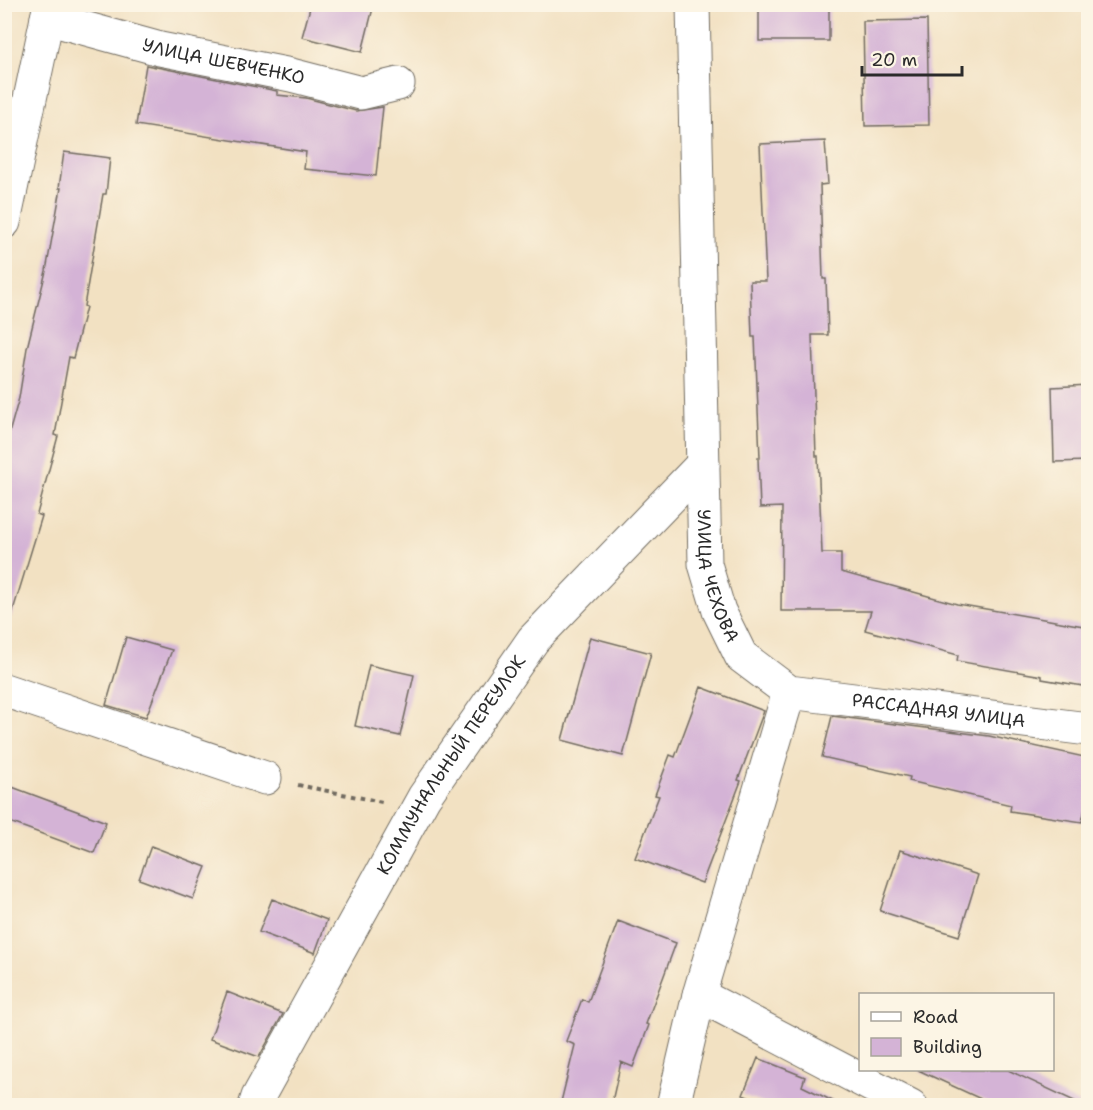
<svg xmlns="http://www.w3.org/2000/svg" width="1093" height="1110" font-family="'Shantell Sans',sans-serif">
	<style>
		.building { fill: #d4b3d6 }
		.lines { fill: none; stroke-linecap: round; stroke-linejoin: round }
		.minor-casing { stroke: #716b60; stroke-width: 35 }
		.path { stroke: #716b60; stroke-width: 4; stroke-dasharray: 4.5 4.5; stroke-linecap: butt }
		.minor { stroke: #fff; stroke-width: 33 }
		.labels { text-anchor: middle; stroke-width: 5; stroke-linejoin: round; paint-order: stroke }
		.street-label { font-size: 18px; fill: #2b2b2b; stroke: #fcf5e5 }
	</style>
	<rect width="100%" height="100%" fill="#fcf5e5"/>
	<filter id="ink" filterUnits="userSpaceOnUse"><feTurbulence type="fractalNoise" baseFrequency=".0167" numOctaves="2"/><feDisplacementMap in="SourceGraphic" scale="12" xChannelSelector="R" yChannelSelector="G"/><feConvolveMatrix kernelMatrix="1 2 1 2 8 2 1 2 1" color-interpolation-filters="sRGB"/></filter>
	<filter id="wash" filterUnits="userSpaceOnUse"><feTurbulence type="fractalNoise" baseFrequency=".008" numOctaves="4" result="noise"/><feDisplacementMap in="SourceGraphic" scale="24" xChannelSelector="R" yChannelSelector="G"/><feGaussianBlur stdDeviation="1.35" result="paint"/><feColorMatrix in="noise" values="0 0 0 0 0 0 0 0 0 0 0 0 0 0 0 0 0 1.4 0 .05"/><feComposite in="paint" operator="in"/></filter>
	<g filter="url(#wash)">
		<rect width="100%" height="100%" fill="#f2e1c2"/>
		<g id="blocks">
			<!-- building -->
			<path class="building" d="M 311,4 L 374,4 L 362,52 L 302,37 Z
				M 759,4 L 829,4 L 829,41 L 759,41 Z
				M 927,20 L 929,125 L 865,126 L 863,21 Z
				M 146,65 L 277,91 L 277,95 L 306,98 L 356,111 L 383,107 L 376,176 L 304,169 L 306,152 L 136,125 Z
				M 825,141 L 828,184 L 820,185 L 823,279 L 826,279 L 828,335 L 812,335 L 816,456 L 818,456 L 822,553 L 841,553 L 841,572 L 957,604 L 1089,627 L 1089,687 L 1042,679 L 1042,676 L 957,661 L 958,655 L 865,630 L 871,611 L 781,611 L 782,507 L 760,508 L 758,458 L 760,458 L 755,337 L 752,337 L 750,281 L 766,281 L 760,144 Z
				M 64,152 L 110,158 L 106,194 L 103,194 L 84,306 L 86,307 L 73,358 L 69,357 L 55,435 L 58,436 L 37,514 L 42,516 L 11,617 L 4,616 L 4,451 L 19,398 L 27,348 L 46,271 L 61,188 L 59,188 Z
				M 1089,385 L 1089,461 L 1054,462 L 1052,387 Z
				M 126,637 L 172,650 L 146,717 L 106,705 Z
				M 590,637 L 651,653 L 623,756 L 562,740 Z
				M 369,665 L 414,675 L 400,736 L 355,726 Z
				M 701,687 L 764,711 L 738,780 L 741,781 L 702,883 L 635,858 L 659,796 L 655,795 L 670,755 L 675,757 Z
				M 832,716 L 989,736 L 1089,758 L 1089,790 L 1082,822 L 1010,811 L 1011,805 L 909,781 L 910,777 L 822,757 Z
				M 4,784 L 106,822 L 94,853 L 4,820 Z
				M 151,846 L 206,867 L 193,899 L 139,879 Z
				M 900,850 L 978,875 L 959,936 L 880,911 Z
				M 272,899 L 327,920 L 315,953 L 259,932 Z
				M 618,921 L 676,943 L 646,1024 L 649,1025 L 633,1067 L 621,1062 L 611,1106 L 560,1106 L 575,1045 L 566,1041 L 582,999 L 588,1002 Z
				M 227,992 L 283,1014 L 259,1057 L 210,1039 Z
				M 758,1058 L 805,1077 L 802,1086 L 843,1106 L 769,1106 L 743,1095 Z
				M 918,1070 L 1008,1070 L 1085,1106 L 996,1106 Z"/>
		</g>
	</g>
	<g filter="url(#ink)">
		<use href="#blocks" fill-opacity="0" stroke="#716b60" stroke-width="1.5"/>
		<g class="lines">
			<defs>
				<g id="minor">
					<path id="s1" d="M 693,4 L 705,564 L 719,611 L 741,656 L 789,692 L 1088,729"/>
					<path id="s2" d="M 47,18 L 160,49 L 291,75 L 361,93 L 398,84"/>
					<path d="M 4,222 L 50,4"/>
					<path d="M 4,690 L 265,778"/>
					<path d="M 699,995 L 911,1106"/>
					<path id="s3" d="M 255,1106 L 258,1097 L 424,797 L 533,640 L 703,464"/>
					<path d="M 673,1106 L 699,995 L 789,692"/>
				</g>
			</defs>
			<!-- minor casing -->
			<use href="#minor" class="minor-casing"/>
			<!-- path -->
			<path class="path" d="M 298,785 L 382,802"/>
			<!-- minor -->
			<use href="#minor" class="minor"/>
		</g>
	</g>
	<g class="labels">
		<!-- street labels -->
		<g class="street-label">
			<text dy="6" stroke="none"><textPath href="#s2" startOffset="182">УЛИЦА ШЕВЧЕНКО</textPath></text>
			<text dy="6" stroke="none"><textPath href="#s1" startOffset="574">УЛИЦА ЧЕХОВА</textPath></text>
			<text dy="6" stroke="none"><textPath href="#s1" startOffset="870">РАССАДНАЯ УЛИЦА</textPath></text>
			<text dy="6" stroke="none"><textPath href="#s3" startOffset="394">КОММУНАЛЬНЫЙ ПЕРЕУЛОК</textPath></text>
		</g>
	</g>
	<!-- margin -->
	<rect width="1093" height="1110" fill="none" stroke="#fcf5e5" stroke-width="24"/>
	<!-- legend -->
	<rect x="859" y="993" width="195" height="78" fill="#fcf5e5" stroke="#a8a49b" stroke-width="1.5"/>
	<rect x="871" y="1012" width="30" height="9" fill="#ffffff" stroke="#a8a49b" stroke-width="1.5"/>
	<text x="913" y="1023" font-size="18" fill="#2b2b2b">Road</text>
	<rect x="871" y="1038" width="30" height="18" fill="#d4b3d6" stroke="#a8a49b" stroke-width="1.5"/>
	<text x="913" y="1053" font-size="18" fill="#2b2b2b">Building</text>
	<!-- scale -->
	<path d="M862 66v9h100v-9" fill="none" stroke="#2b2b2b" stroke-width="3"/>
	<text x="871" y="66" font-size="18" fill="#2b2b2b" stroke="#fcf5e5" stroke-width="4.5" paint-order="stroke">20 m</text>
</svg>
